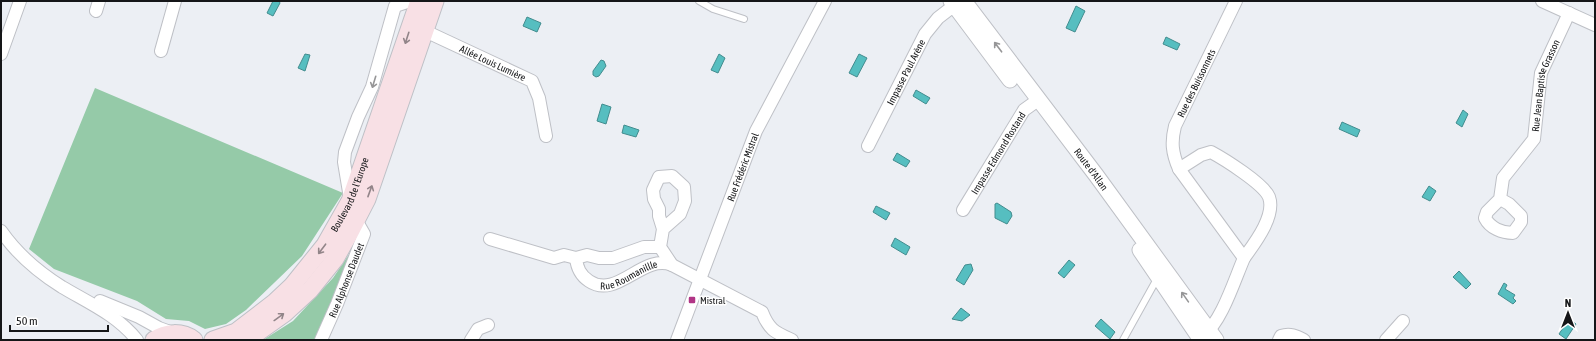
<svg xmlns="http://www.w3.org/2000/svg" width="1596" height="341" font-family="'Asap Condensed',sans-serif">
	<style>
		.green { fill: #95caa8 }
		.water { fill: #56bec0; stroke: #428c8e }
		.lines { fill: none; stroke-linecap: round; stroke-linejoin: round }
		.service-casing { stroke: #bec0c6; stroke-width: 8 }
		.minor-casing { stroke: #bec0c6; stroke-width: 14 }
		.tertiary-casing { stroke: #bec0c6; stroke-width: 17 }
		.secondary-casing { stroke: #bec0c6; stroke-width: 19 }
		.service { stroke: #fff; stroke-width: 6 }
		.minor { stroke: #fff; stroke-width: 12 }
		.tertiary { stroke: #fff; stroke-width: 15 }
		.secondary { stroke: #f8e0e5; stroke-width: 17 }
		.oneway { stroke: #928589 }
		.oneway2 { stroke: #969697 }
		.poi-dot { fill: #b13586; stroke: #fff; stroke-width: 1.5 }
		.labels { text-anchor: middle; stroke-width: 3; stroke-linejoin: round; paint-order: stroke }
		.street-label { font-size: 10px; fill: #151618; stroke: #fff }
		.poi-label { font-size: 10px; fill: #151618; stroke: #fff; text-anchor: start }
	</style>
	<rect width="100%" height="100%" fill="#eceff4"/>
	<!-- green -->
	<path class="green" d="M 95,88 L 343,193 L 302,256 L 246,310 L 226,324 L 205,329 L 189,321 L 166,319 L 137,301 L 54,269 L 29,249 Z
		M 356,244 L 316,340 L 263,340 L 293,321 L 333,278 Z"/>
	<!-- water -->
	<path class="water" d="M 273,1 L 279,1 L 280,3 L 273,16 L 267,13 Z
		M 1076,6 L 1085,11 L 1075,32 L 1066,28 Z
		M 527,17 L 541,23 L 537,32 L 523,26 Z
		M 1166,37 L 1180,44 L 1177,50 L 1163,44 Z
		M 305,54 L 310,55 L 305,71 L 298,68 Z
		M 719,54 L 725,58 L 718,73 L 711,70 Z
		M 859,54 L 867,58 L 857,77 L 849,73 Z
		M 601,60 L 604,61 L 606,66 L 599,76 L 596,77 L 593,75 L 593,71 Z
		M 916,90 L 930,98 L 926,104 L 913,96 Z
		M 602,104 L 611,107 L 606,124 L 597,121 Z
		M 1463,110 L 1468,114 L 1462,127 L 1456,123 Z
		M 1342,122 L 1360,130 L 1357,137 L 1339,129 Z
		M 624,125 L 639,130 L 636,137 L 622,133 Z
		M 897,153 L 910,161 L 906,167 L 893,160 Z
		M 1429,186 L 1436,191 L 1430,201 L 1422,197 Z
		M 997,203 L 1011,212 L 1012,216 L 1007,224 L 995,218 L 995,204 Z
		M 876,206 L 890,213 L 886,220 L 873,212 Z
		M 895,238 L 910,247 L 906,255 L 891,246 Z
		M 1069,260 L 1075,265 L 1064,278 L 1058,273 Z
		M 971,264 L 973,270 L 964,285 L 956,280 L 965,265 Z
		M 1459,271 L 1471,284 L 1466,289 L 1453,277 Z
		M 1504,283 L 1507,285 L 1505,289 L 1515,295 L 1513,298 L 1516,301 L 1513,304 L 1498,294 Z
		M 961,308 L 970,315 L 962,321 L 952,319 Z
		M 1101,319 L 1115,332 L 1110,339 L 1095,326 Z
		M 1569,319 L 1576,324 L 1566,339 L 1559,334 Z"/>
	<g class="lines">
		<defs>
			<path id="service" d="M 699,1 L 713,9 L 744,19
				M 1123,340 L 1158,277"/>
			<g id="minor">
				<path d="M 1542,1 L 1595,25"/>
				<path d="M 96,11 L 99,1"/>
				<path id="s1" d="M 425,31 L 532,81 L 539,98 L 546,136"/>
				<path d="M 161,51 L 175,1"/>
				<path d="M 1,54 L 20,1"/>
				<path id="s2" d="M 868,146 L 925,34 L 938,18 L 960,1"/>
				<path d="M 1179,169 L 1201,155 L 1211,152 C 1224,159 1264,184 1269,197 C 1276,216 1254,244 1244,258"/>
				<path d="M 350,198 L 344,162 L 345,152 L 358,117 L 372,87 L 395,6 L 410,1"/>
				<path id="s3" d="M 1500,199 L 1509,204 L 1521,216 L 1521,222 L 1513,233 C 1502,233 1490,228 1485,218 L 1487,212 L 1500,199 L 1503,178 L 1534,139 L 1541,73 L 1569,13"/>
				<path id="s4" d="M 963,210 L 1024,110 L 1038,100"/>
				<path d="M 663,229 L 659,216 L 659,209 L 654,199 L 653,190 L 659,177 L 672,176 L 684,187 L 685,201 L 680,214 L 663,229 L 660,247 L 672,265 L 762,312 C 769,330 775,332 792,340"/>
				<path d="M 1,231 C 17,254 38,272 62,287 C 89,303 117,315 137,340"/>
				<path d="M 490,239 L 554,258 L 564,255 L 576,258"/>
				<path id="s5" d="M 660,247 L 644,247 L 613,258 L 599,258 L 587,255 L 576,258 C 577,268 580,275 589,281 C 617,300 643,253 672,265"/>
				<path d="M 100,301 L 139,317 L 159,328 L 173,333"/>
				<path id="s6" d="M 1203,336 C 1222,321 1234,281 1244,258 L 1179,169 C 1172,153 1171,142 1175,126 L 1236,1"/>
				<path id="s7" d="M 321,340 L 337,304 L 364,234 L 356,220"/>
				<path d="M 471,340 L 478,329 L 488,325"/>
				<path id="s8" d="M 677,340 L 756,131 L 825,1"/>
				<path d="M 1279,340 L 1281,336 C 1290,333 1296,336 1304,340"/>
				<path d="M 1386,340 L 1403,321"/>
			</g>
			<g id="tertiary">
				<path d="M 951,1 L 1010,80"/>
				<path id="s9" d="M 964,1 L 1096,175 L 1216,340"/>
				<path d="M 1140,250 L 1201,340"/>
			</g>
			<g id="secondary">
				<path d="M 154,340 C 166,332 182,331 194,340"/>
				<path id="s10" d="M 213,340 L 236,332 L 275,302 L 292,286 L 325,245 L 350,201 L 419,1"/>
				<path d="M 247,340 L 285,313 L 310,290 L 335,259 L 348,236 L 367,199 L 435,1"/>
			</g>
		</defs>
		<!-- service casing -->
		<use href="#service" class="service-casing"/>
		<!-- minor casing -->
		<use href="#minor" class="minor-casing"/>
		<!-- tertiary casing -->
		<use href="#tertiary" class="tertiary-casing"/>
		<!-- secondary casing -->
		<use href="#secondary" class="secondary-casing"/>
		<!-- service -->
		<use href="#service" class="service"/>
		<!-- minor -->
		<use href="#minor" class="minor"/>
		<!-- tertiary -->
		<use href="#tertiary" class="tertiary"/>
		<!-- secondary -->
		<use href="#secondary" class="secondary"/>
	</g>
	<!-- one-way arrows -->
	<defs><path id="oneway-shaft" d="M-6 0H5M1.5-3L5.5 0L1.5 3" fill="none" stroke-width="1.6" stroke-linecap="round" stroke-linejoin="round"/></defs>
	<g class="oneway">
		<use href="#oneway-shaft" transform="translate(407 38) rotate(108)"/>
		<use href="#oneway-shaft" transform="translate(370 191) rotate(-70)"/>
		<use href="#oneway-shaft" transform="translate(322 249) rotate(127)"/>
		<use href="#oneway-shaft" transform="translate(279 317) rotate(-36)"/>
	</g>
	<g class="oneway2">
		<use href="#oneway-shaft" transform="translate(998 47) rotate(-127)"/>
		<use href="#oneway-shaft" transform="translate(374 82) rotate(107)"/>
		<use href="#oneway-shaft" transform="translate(1185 297) rotate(-125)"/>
	</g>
	<!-- markers -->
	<rect class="poi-dot" x="688" y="296" width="8" height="8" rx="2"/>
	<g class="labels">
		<!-- street labels -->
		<g class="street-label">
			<text dy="4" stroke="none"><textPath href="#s1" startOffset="75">Allée Louis Lumière</textPath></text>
			<text dy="4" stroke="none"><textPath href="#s2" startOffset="83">Impasse Paul Arène</textPath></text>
			<text dy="4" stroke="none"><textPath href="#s6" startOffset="291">Rue des Buissonnets</textPath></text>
			<text dy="4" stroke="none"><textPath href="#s3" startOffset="231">Rue Jean Baptiste Grasson</textPath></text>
			<text dy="4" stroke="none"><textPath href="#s4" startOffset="67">Impasse Edmond Rostand</textPath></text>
			<text dy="4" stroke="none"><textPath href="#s8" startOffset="185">Rue Frédéric Mistral</textPath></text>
			<text dy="4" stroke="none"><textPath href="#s9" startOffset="211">Route d'Allan</textPath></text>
			<text dy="4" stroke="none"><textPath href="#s10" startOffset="206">Boulevard de l'Europe</textPath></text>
			<text dy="4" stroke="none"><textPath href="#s5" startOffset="157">Rue Roumanillle</textPath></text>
			<text dy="4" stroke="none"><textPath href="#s7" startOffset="65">Rue Alphonse Daudet</textPath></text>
		</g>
		<!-- poi labels -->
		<g class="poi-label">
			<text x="700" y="304">Mistral</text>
		</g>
	</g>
	<!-- border -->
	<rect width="1596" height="341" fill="none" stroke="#151618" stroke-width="4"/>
	<!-- north arrow -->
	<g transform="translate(1568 313)" stroke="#ffffff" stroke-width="3" paint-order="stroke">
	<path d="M0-3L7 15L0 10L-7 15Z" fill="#151618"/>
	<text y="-6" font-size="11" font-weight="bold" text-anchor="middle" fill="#151618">N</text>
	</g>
	<!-- scale -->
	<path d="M10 325v6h98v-6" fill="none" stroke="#151618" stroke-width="2"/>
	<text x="16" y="325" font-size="12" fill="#151618" stroke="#ffffff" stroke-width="3" paint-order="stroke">50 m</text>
</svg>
